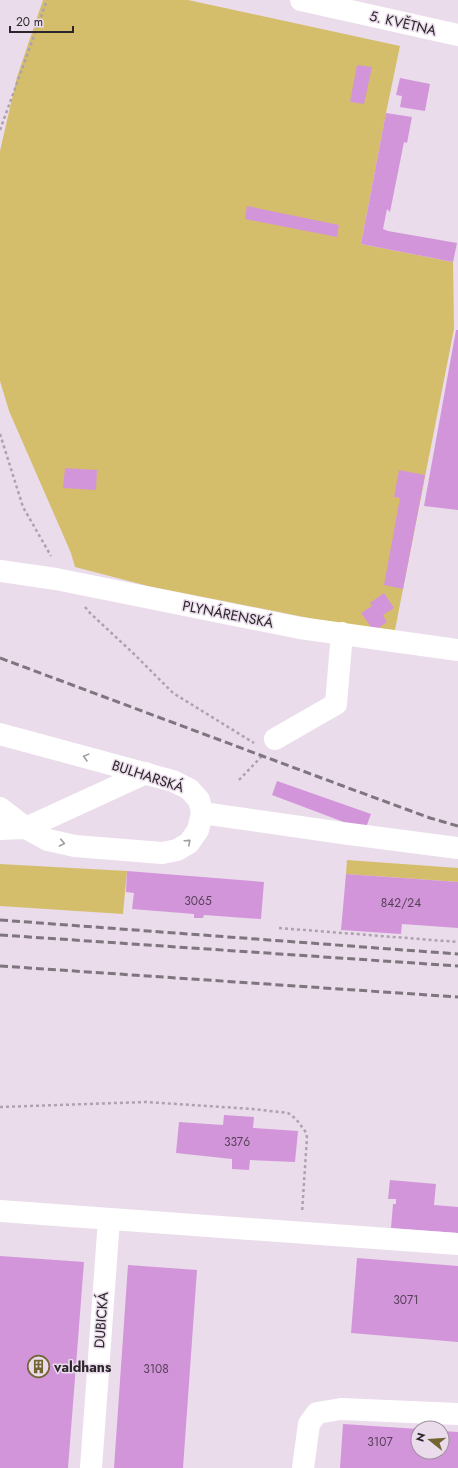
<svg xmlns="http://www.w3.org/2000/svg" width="458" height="1468" font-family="Jost,sans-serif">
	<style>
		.green { fill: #d5be6b }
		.building { fill: #d395da }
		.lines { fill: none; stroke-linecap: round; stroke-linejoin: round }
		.path { stroke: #ada2ae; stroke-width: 2.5; stroke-dasharray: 3 3; stroke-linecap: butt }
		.minor { stroke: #fff; stroke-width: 22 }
		.rail { stroke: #7e757e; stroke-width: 3; stroke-dasharray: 8 4; stroke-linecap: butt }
		.oneway { stroke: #a09da0 }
		.labels { text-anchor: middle; stroke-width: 3; stroke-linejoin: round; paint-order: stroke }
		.number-label { font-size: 12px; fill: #554257 }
		.street-label { font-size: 14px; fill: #2b262b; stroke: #eadceb }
		.poi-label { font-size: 14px; font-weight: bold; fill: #2b262b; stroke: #eadceb; text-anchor: start }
	</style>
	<rect width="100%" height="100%" fill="#eadceb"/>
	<!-- green -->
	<path class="green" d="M 43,0 L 188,0 L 400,46 L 386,113 L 361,244 L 453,262 L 454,329 L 394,635 L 148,586 L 75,567 L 71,553 L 9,411 L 0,381 L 0,151 L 17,77 Z
		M 347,860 L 458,868 L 458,882 L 346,874 Z
		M 0,864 L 127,871 L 123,914 L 0,906 Z"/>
	<!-- building -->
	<path class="building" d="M 357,65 L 372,67 L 364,104 L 350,102 Z
		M 400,78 L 430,84 L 425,111 L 400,107 L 402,96 L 396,95 Z
		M 386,113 L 412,117 L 407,143 L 404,142 L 390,212 L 387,209 L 383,229 L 388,231 L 457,243 L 453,262 L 361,244 Z
		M 247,206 L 339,225 L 337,237 L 245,219 Z
		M 456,330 L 458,330 L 458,510 L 424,506 Z
		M 65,468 L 97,470 L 96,490 L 63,488 Z
		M 399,470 L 425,475 L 403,589 L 384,585 L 400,498 L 394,497 Z
		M 384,593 L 394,608 L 383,615 L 387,622 L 374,631 L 361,613 L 372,606 L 370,603 Z
		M 277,781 L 371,814 L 365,830 L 272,795 Z
		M 127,871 L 264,882 L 261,919 L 204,915 L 203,918 L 194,918 L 194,914 L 132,909 L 134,893 L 126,892 Z
		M 346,874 L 458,882 L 458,928 L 402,924 L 401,934 L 341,930 Z
		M 224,1115 L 254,1117 L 253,1128 L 298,1131 L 295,1162 L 250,1160 L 249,1170 L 232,1169 L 232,1159 L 176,1153 L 179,1122 L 223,1125 Z
		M 390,1180 L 436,1184 L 434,1205 L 458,1207 L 458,1233 L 391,1228 L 393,1204 L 396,1204 L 396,1199 L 388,1199 Z
		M 0,1256 L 84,1262 L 68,1468 L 0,1468 Z
		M 357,1258 L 458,1266 L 458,1342 L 351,1333 Z
		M 128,1265 L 197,1270 L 183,1468 L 114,1468 Z
		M 343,1424 L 418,1429 L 418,1452 L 442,1452 L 442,1431 L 458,1432 L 458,1468 L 340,1468 Z"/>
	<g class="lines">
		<!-- path -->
		<path class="path" d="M 0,130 L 47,0
			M 0,434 L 23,507 L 51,556
			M 85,607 L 90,613 L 134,654 L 173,693 L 254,743
			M 239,780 L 262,756
			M 279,928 L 458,942
			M 0,1107 L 146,1102 L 253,1109 L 288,1113 L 296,1119 L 305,1131 L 307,1137 L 302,1213"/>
		<!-- minor -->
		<path class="minor" d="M 301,0 L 458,35
			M 0,571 L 56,579 L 300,628 L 458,650
			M 0,734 L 173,781 L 189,789 L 199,800 L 202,813 L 198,830 L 189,843 L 177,850 L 162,853 L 75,846 L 48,840 L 26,828 L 0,808
			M 275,739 L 336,704 L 342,633
			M 202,813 L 342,833 L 458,848
			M 0,829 L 26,828 L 146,773
			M 0,1211 L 458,1244
			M 91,1468 L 109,1219
			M 303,1468 L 309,1424 L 317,1413 L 341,1409 L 458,1414"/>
		<!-- rail -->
		<path class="rail" d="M 0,658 L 343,786 L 430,818 L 458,826
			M 0,920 L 458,954
			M 0,935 L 458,966
			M 0,966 L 458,997"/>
	</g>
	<!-- one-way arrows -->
	<defs><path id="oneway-chevron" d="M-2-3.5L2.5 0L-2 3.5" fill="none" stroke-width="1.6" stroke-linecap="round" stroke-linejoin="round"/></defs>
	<g class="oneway">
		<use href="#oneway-chevron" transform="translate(86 757) rotate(-165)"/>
		<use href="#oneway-chevron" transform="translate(188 842) rotate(-42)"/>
		<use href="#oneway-chevron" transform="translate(62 843) rotate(13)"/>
	</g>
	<!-- icons -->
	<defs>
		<symbol id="building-ring" viewBox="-11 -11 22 22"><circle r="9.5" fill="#eadceb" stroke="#736532" stroke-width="1.5"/><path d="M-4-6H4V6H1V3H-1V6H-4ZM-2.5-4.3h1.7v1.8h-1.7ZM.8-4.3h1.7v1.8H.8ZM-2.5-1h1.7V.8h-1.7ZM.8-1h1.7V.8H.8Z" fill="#736532"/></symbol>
	</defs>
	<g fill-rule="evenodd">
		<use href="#building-ring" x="26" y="1354" width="25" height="25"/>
	</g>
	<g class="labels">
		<!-- number labels -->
		<g class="number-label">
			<text x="198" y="905">3065</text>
			<text x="401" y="907">842/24</text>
			<text x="237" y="1146">3376</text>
			<text x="406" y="1304">3071</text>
			<text x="156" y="1373">3108</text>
			<text x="380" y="1446">3107</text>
		</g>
		<!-- street labels -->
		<g class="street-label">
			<text transform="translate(403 23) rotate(13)" y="5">5. KVĚTNA</text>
			<text transform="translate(228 614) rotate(11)" y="5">PLYNÁRENSKÁ</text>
			<text transform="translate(148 776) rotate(18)" y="5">BULHARSKÁ</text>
			<text transform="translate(101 1320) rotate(-86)" y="5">DUBICKÁ</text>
		</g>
		<!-- poi labels -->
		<g class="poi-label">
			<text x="54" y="1372">valdhans</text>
		</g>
	</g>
	<!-- north arrow -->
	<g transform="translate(430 1440) rotate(287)"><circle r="19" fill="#eadceb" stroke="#9e939e"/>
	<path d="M0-3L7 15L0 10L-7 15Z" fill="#736532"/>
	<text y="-6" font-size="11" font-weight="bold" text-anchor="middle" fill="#2b262b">N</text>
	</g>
	<!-- scale -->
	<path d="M10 26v6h63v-6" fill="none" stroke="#2b262b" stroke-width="2"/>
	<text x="16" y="26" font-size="12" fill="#2b262b" stroke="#eadceb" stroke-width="3" paint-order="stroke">20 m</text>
</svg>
